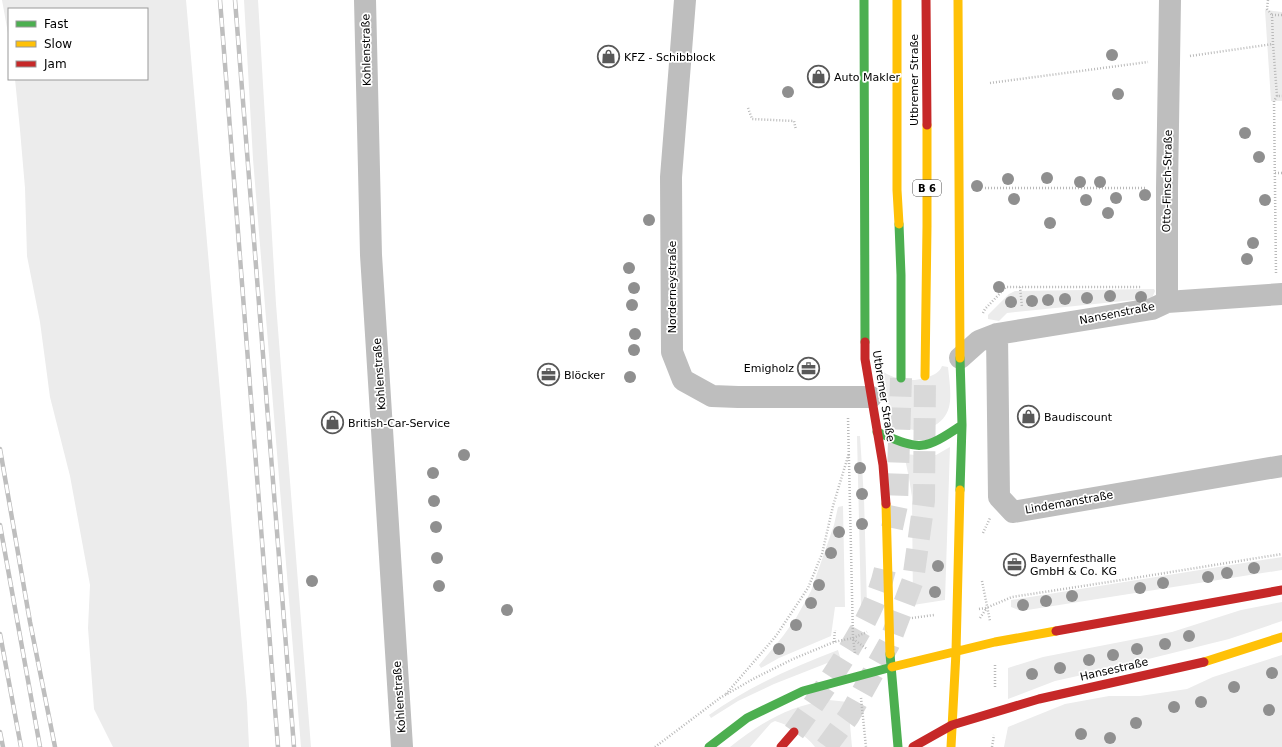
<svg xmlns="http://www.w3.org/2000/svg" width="1282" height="747" font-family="'DejaVu Sans',sans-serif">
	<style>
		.green { fill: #ececec }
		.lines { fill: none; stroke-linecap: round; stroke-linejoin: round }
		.highway-tunnel { stroke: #d9d9d9; stroke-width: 22; stroke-dasharray: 22 11; stroke-linecap: butt }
		.path { stroke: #b9b9b9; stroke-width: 2.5; stroke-dasharray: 1 2; stroke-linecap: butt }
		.street { stroke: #bebebe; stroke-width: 22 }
		.fast { stroke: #4caf50; stroke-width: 9 }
		.slow { stroke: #ffc107; stroke-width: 9 }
		.jam { stroke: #c62828; stroke-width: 9 }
		.rail-casing { stroke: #bebebe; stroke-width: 4.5 }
		.rail { stroke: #fff; stroke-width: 3; stroke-dasharray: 9; stroke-linecap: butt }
		.tree { fill: #8f8f8f }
		.labels { text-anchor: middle; stroke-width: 3.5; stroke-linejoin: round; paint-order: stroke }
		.shield { fill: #fff; stroke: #4c4c4c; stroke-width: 1 }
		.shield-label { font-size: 10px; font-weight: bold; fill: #000 }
		.street-label { font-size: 11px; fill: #000; stroke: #fff }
		.poi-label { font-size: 11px; fill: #000; stroke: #fff; text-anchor: start }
	</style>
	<rect width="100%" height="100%" fill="#fff"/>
	<!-- green -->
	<path class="green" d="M 2,0 L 186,0 L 247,703 L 249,747 L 113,747 L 94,709 L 88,628 L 90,585 L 70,476 L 50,397 L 40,322 L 27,256 L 25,188 L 20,130 L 15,79 L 147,79 L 147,9 L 9,9 L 9,39 Z
		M 244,0 L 258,0 L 276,304 L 311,747 L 301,747 L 253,159 Z
		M 1265,10 L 1282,12 L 1282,101 L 1271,101 Z
		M 1154,289 L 1155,291 L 1152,298 L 1139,304 L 1134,300 L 1007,313 L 999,321 L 988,319 L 988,315 L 1009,294 L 1015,291 Z
		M 942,366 L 948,367 C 949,377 952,397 949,407 C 947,416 940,423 932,427 C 927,430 920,431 914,430 C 888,426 883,391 880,370 C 895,380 911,383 928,377 C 934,375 940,372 942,366 Z
		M 857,436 L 860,436 L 864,498 L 867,606 L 861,606 Z
		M 950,447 L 945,600 L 913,605 L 912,497 L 909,478 L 904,454 L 916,455 L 936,455 Z
		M 843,506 L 845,607 L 835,607 L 831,636 L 779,658 L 761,668 L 759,665 L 783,636 L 796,618 L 811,591 L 834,525 L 838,507 Z
		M 1282,557 L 1282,570 L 1021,611 L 1011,607 L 1011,600 Z
		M 1282,602 L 1282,621 L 1229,639 L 1100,671 L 1055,681 L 1008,699 L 1008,668 L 1043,657 L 1172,632 L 1241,610 Z
		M 838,650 L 840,657 L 835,660 L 774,684 L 738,701 L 711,718 L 709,715 C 750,686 791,668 838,650 Z
		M 1282,655 L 1282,747 L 1004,747 L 1008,727 L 1065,704 L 1109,696 L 1140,696 L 1187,689 L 1213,677 Z
		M 829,700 L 848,702 L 852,747 L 815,747 C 805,734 791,726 775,721 L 771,723 L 750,747 L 730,747 C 762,722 788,706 829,700 Z"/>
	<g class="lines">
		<!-- highway-tunnel -->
		<path class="highway-tunnel" d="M 892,528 L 897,505 L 901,378
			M 794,732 C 812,707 829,682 845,656 C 863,627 880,597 886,564
			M 826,747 L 849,716 L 889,644 L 913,580 L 924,501 L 925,376"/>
		<!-- path -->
		<path class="path" d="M 1268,0 L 1267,9 L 1272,15
			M 1282,15 L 1272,15 L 1273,44 L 1277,96 L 1282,96
			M 1190,56 L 1273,44
			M 990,83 L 1148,62
			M 748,108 L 752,119 L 794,121 L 796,130
			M 1275,173 L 1282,173
			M 985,188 L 1146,188
			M 1276,273 L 1274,101 L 1277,96
			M 1020,287 L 1022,307
			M 983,313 L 985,309 L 1006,287 L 1142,287
			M 848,418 L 853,638 L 855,653
			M 983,533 L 990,518
			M 982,581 L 990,621
			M 979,609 L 986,608 L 1012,597 L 1128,579 L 1282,554
			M 912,618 L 934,615
			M 980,618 L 986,609
			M 853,639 L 867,649
			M 834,642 L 835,630
			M 995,665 L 995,688
			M 726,694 L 776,636 L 808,588 L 822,554 L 833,506 L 849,453
			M 861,698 L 866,747
			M 655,747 L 720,698 L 753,679 L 793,659 L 834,642 L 853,638 L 867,632
			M 992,747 L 994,735"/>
		<!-- street -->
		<path class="street" d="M 365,0 L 371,255 L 402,747
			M 685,0 L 671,177 L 672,352 L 683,380 L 712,396 L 738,397 L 871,397
			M 1167,302 L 1167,188 L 1170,0
			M 997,334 L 999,497 L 1013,512 L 1282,466
			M 960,358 L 979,341 L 997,334 L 1152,309 L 1167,302 L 1282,294"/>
		<!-- fast -->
		<path class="fast" d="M 864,0 L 865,342
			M 899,224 L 901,275 L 901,378
			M 960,358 L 962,425 L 960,490
			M 877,432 C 920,450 922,452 962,425
			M 890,654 L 898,747
			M 709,747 L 747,718 L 803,691 L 892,667"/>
		<!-- slow -->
		<path class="slow" d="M 897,0 L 897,190 L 899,224
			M 958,0 L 960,358
			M 925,376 L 927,226 L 927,125
			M 886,504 L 890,654
			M 1204,662 L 1282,637
			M 892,667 L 995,642 L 1056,631
			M 951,747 L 956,652 L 960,490"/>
		<!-- jam -->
		<path class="jam" d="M 926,0 L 927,125
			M 865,342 L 865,359 L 883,465 L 886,504
			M 1056,631 L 1282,590
			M 781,747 L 794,732
			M 913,747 L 952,725 L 1039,699 L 1204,662"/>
		<defs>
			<path id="rail" d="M 220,0 L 278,747
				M 235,0 L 294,747
				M 0,449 L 30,622 L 55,747
				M 0,525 L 40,747
				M 0,634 L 21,747
				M 0,732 L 3,747"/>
		</defs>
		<!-- rail casing -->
		<use href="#rail" class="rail-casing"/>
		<!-- rail -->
		<use href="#rail" class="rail"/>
	</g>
	<!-- trees -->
	<g class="tree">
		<circle cx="1112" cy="55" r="6"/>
		<circle cx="788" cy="92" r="6"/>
		<circle cx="1118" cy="94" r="6"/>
		<circle cx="1245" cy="133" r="6"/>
		<circle cx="1259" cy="157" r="6"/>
		<circle cx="1047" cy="178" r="6"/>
		<circle cx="1008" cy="179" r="6"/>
		<circle cx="1080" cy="182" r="6"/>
		<circle cx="1100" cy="182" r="6"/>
		<circle cx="977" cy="186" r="6"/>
		<circle cx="1145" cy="195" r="6"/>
		<circle cx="1116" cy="198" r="6"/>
		<circle cx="1014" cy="199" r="6"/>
		<circle cx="1086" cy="200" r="6"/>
		<circle cx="1265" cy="200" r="6"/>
		<circle cx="1108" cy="213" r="6"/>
		<circle cx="649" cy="220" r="6"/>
		<circle cx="1050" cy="223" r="6"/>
		<circle cx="1253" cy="243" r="6"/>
		<circle cx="1247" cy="259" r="6"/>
		<circle cx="629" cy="268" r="6"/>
		<circle cx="999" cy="287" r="6"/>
		<circle cx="634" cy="288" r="6"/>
		<circle cx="1110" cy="296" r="6"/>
		<circle cx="1141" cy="297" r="6"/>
		<circle cx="1087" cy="298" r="6"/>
		<circle cx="1065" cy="299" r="6"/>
		<circle cx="1048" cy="300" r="6"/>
		<circle cx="1032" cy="301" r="6"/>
		<circle cx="1011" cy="302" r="6"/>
		<circle cx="632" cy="305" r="6"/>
		<circle cx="635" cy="334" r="6"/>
		<circle cx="634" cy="350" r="6"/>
		<circle cx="630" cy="377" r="6"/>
		<circle cx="464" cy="455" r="6"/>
		<circle cx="860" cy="468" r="6"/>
		<circle cx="433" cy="473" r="6"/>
		<circle cx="862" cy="494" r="6"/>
		<circle cx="434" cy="501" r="6"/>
		<circle cx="862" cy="524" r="6"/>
		<circle cx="436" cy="527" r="6"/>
		<circle cx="839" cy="532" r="6"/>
		<circle cx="831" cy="553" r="6"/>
		<circle cx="437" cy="558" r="6"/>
		<circle cx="938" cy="566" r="6"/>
		<circle cx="1254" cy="568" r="6"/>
		<circle cx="1227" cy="573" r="6"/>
		<circle cx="1208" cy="577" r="6"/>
		<circle cx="312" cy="581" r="6"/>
		<circle cx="1163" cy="583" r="6"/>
		<circle cx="819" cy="585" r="6"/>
		<circle cx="439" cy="586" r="6"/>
		<circle cx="1140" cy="588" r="6"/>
		<circle cx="935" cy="592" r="6"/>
		<circle cx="1072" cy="596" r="6"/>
		<circle cx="1046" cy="601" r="6"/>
		<circle cx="811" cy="603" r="6"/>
		<circle cx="1023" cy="605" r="6"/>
		<circle cx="507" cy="610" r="6"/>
		<circle cx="796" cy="625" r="6"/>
		<circle cx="1189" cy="636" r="6"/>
		<circle cx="1165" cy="644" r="6"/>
		<circle cx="779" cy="649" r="6"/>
		<circle cx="1137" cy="649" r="6"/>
		<circle cx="1113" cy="655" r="6"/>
		<circle cx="1089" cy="660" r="6"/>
		<circle cx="1060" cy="668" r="6"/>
		<circle cx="1272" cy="673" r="6"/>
		<circle cx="1032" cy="674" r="6"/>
		<circle cx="1234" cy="687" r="6"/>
		<circle cx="1201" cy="702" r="6"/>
		<circle cx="1174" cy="707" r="6"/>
		<circle cx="1269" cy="710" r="6"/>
		<circle cx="1136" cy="723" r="6"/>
		<circle cx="1081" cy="734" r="6"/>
		<circle cx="1110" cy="738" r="6"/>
	</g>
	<!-- icons -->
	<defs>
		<symbol id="shop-ring" viewBox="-11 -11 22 22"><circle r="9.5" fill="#fff" stroke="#595959" stroke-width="1.5"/><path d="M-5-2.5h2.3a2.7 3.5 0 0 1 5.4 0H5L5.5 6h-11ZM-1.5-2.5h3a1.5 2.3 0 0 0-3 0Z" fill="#595959"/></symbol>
		<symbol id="office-ring" viewBox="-11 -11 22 22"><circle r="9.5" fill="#fff" stroke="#595959" stroke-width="1.5"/><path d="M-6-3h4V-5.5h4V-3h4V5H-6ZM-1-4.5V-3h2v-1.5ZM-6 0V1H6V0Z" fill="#595959"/></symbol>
	</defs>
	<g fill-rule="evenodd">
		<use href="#shop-ring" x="596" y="44" width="25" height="25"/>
		<use href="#shop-ring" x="806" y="64" width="25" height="25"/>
		<use href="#office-ring" x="796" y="356" width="25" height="25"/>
		<use href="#office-ring" x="536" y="362" width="25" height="25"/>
		<use href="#shop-ring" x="1016" y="404" width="25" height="25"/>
		<use href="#shop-ring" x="320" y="410" width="25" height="25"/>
		<use href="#office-ring" x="1002" y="552" width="25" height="25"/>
	</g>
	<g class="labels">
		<!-- shield labels -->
		<rect class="shield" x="913" y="180" width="28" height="16" rx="3"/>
		<g class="shield-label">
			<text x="927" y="192">B 6</text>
		</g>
		<!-- street labels -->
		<g class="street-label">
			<text transform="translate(366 50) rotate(-91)" y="4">Kohlenstraße</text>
			<text transform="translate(914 80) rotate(-90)" y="4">Utbremer Straße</text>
			<text transform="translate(1167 181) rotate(-89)" y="4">Otto-Finsch-Straße</text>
			<text transform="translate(672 287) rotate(-90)" y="4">Norderneystraße</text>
			<text transform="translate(1117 313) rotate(-11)" y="4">Nansenstraße</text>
			<text transform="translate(379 374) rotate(-94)" y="4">Kohlenstraße</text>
			<text transform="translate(884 396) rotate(81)" y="4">Utbremer Straße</text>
			<text transform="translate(1069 502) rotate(-10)" y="4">Lindemanstraße</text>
			<text transform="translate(1114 669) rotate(-13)" y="4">Hansestraße</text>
			<text transform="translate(399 697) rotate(-94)" y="4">Kohlenstraße</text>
		</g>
		<!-- poi labels -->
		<g class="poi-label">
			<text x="624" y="61">KFZ - Schibblock</text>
			<text x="834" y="81">Auto Makler</text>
			<text x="794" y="372" text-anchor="end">Emigholz</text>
			<text x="564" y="379">Blöcker</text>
			<text x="1044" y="421">Baudiscount</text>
			<text x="348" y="427">British-Car-Service</text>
			<text x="1030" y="562">Bayernfesthalle<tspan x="1030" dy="13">GmbH &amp; Co. KG</tspan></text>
		</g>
	</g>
	<!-- legend -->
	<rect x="8" y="8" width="140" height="72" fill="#ffffff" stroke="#999999"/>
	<rect x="16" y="21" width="20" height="6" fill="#4caf50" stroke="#999999"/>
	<text x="44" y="28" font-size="12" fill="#000000">Fast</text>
	<rect x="16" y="41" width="20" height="6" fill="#ffc107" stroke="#999999"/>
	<text x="44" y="48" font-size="12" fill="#000000">Slow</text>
	<rect x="16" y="61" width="20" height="6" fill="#c62828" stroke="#999999"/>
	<text x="44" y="68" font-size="12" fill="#000000">Jam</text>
</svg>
